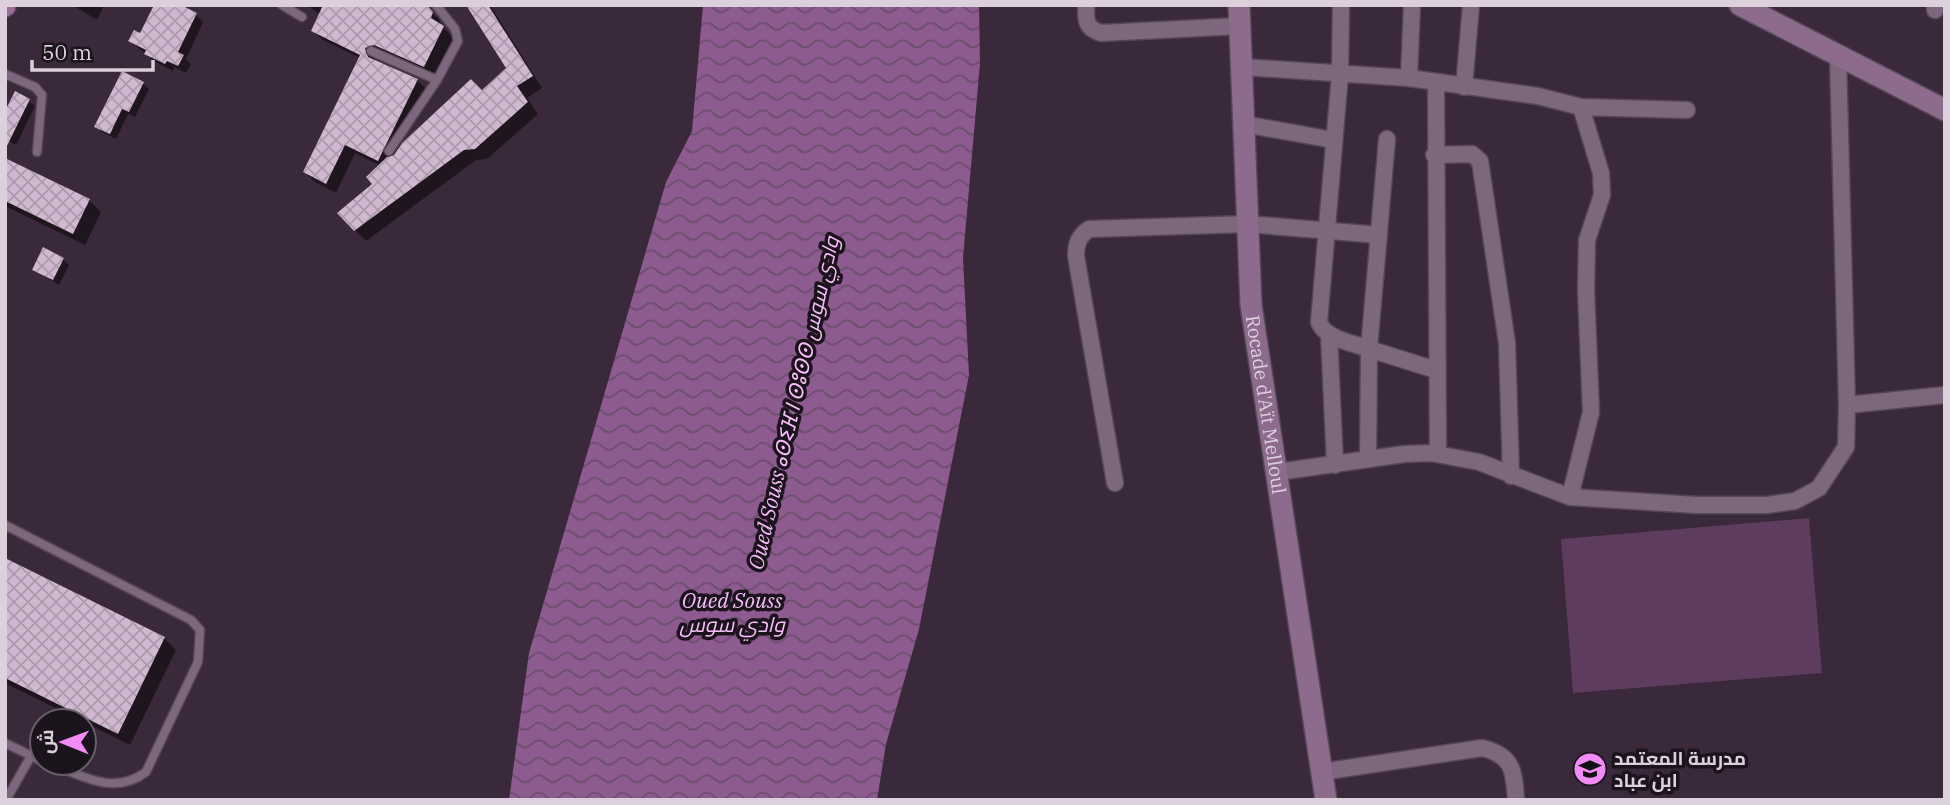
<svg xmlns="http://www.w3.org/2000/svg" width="1950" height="805" font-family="'IBM Plex Serif',Cairo,'Noto Sans Tifinagh',serif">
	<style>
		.grass { fill: #5d3c5e }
		.water { fill: url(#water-waves) }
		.shadow { fill: #0007 }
		.building { fill: url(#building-cross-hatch) }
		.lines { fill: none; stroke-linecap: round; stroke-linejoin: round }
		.lane-casing { stroke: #554656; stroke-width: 11 }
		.street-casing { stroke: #554656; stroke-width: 19 }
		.secondary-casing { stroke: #554656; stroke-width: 24 }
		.primary-casing { stroke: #554656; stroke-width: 24 }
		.lane { stroke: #7d677d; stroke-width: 8 }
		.street { stroke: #7d677d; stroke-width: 16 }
		.secondary { stroke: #8c6b8d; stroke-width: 21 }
		.primary { stroke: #9b6f9c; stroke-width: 21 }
		.labels { text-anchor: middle; stroke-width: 7; stroke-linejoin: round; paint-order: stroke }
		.street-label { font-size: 19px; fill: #dcd0dc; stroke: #1c141d }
		.poi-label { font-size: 19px; font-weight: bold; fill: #dcd0dc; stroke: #1c141d; text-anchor: start }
		.water-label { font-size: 21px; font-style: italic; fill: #f8befa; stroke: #1c141d }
	</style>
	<defs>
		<pattern id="water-waves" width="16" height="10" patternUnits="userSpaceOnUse" patternTransform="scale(1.75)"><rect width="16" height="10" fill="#8d5b8f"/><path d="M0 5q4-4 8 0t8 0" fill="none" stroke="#6b4e6c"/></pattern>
		<pattern id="building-cross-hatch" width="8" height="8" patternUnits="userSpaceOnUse" patternTransform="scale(1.75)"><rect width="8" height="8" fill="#d0b8d0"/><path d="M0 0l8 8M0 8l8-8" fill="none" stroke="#ac9aac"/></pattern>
	</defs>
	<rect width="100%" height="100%" fill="#3a283b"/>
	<!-- grass -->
	<path class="grass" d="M 1809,518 L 1822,673 L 1573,693 L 1561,539 Z"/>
	<!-- water -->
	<path class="water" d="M 703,5 L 979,5 L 980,63 L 963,258 L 969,375 L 919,629 L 886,744 L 877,800 L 509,800 L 529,653 L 666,182 L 692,131 Z"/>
	<!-- shadow -->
	<path class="shadow" d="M 104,5 L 97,20 L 74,6 L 74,5 Z
		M 307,5 L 423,5 L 439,19 L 441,26 L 453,37 L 434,76 L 385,54 L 374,58 L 376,62 L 417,80 L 427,90 L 398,150 L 482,92 L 508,68 L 469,5 L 490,5 L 542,88 L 527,98 L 538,114 L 487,159 L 476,160 L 366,241 L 355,230 L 381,166 L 355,153 L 336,193 L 315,182 L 305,172 L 360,58 L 323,40 L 313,30 L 320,15 Z
		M 196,15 L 203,22 L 186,59 L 191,64 L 186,73 L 174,67 L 173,71 L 154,61 L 130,41 Z
		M 143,83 L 149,89 L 135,117 L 128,114 L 116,139 L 102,132 L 96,126 Z
		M 16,93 L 35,106 L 16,145 L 5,139 Z
		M 5,159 L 89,200 L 101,212 L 85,245 L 5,206 Z
		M 63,259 L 69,265 L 59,285 L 34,269 Z
		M 5,560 L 164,638 L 176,650 L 130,745 L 5,683 Z"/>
	<!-- building -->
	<path class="building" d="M 154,5 L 181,5 L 197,13 L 178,52 L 184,55 L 178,66 L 167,61 L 165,64 L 144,54 L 146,50 L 128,41 L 134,30 L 140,33 Z
		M 323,5 L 427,5 L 433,12 L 431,18 L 444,26 L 424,67 L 374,45 L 365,48 L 368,57 L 418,79 L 378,161 L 345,145 L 326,184 L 303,172 L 360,55 L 311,31 Z
		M 466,5 L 488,5 L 533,76 L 517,86 L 528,102 L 475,149 L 464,150 L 354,231 L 337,213 L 372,184 L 366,177 L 387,157 L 394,155 L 402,143 L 471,79 L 482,90 L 506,68 Z
		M 122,71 L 144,82 L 129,112 L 122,109 L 110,134 L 94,127 Z
		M 15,91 L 30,99 L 5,150 L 5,111 Z
		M 5,158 L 90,199 L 73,234 L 5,201 Z
		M 43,247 L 64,258 L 53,280 L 32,270 Z
		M 5,558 L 165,637 L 118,734 L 5,678 Z"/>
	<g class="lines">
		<defs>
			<path id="lane" d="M 282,5 L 302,17
				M 371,51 L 437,80
				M 5,74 L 35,87 L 42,95 L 37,152
				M 389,151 L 437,80 L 458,41 L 455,29 L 436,5
				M 5,525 L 191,620 L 200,630 L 198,662 L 146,772 C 114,796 82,776 49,763
				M 5,743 L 42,761
				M 6,800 L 31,756"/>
			<path id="street" d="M 1086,5 C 1086,20 1085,28 1101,33 L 1240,26
				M 1341,5 L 1340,74 L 1319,322 C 1325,339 1353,343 1369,349 L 1368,459
				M 1935,5 L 1935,10
				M 1838,56 L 1847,405
				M 1242,67 L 1409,78 L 1538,96 L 1581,107 L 1687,110
				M 1409,78 L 1412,5
				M 1436,83 L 1438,454
				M 1464,87 L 1471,5
				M 1244,124 L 1333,140
				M 1387,139 L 1369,349 L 1436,370
				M 1434,155 L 1472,154 L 1480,161 L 1507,343 L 1511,476
				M 1329,334 L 1335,465
				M 1278,472 L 1404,454 L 1431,453 L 1479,462 L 1570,497 L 1696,505 L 1767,505 L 1795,501 L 1819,488 L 1846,447 L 1847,405 L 1945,395
				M 1115,483 L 1076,256 C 1076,243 1079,236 1089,229 L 1248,224 L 1379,235
				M 1570,497 L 1591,412 L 1586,290 L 1587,240 L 1602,195 L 1601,173 L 1581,107
				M 1321,772 L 1482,748 C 1513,755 1514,771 1516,800"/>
			<g id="secondary">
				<path id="s1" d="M 1239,5 L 1251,305 L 1326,800"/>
				<path d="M 1740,5 L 1945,110"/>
			</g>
			<path id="primary" d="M 5,6 L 5,5"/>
		</defs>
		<!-- lane casing -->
		<use href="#lane" class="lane-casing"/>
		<!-- street casing -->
		<use href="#street" class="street-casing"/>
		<!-- secondary casing -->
		<use href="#secondary" class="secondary-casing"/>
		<!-- primary casing -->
		<use href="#primary" class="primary-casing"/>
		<!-- lane -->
		<use href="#lane" class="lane"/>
		<!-- street -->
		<use href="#street" class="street"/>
		<!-- secondary -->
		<use href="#secondary" class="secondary"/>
		<!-- primary -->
		<use href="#primary" class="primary"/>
	</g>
	<!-- icons -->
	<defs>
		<symbol id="school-disc" viewBox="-11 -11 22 22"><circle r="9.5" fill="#f18bf5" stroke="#1c141d"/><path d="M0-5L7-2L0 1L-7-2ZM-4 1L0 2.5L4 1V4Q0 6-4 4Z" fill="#111"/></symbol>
	</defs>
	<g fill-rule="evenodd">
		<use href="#school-disc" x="1571" y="750" width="38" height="38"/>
	</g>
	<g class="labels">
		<!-- street labels -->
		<g class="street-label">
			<text dy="7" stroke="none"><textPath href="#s1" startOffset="401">Rocade d'Aït Melloul</textPath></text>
		</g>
		<!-- poi labels -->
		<g class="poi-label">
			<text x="1614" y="765">مدرسة المعتمد<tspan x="1614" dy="22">ابن عباد</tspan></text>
		</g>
		<!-- water labels -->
		<g class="water-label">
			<text transform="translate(794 403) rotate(-77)" y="7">Oued Souss ⴰⵙⵉⴼ ⵏ ⵙⵓⵙⵙ وادي سوس</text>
			<text x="732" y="608">Oued Souss<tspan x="732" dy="24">وادي سوس</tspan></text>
		</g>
	</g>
	<!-- border -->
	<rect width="1950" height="805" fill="none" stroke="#dcd0dc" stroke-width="14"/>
	<!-- north arrow -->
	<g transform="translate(63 742) rotate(271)"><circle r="33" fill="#1c141d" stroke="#695f69" stroke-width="2"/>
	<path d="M0-5L12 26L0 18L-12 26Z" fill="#f18bf5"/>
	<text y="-10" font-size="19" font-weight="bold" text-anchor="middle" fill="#dcd0dc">ش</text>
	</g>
	<!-- scale -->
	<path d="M32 60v10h121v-10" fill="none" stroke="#dcd0dc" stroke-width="3.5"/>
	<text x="42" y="60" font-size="21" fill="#dcd0dc" stroke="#1c141d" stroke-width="5" paint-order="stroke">50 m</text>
</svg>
